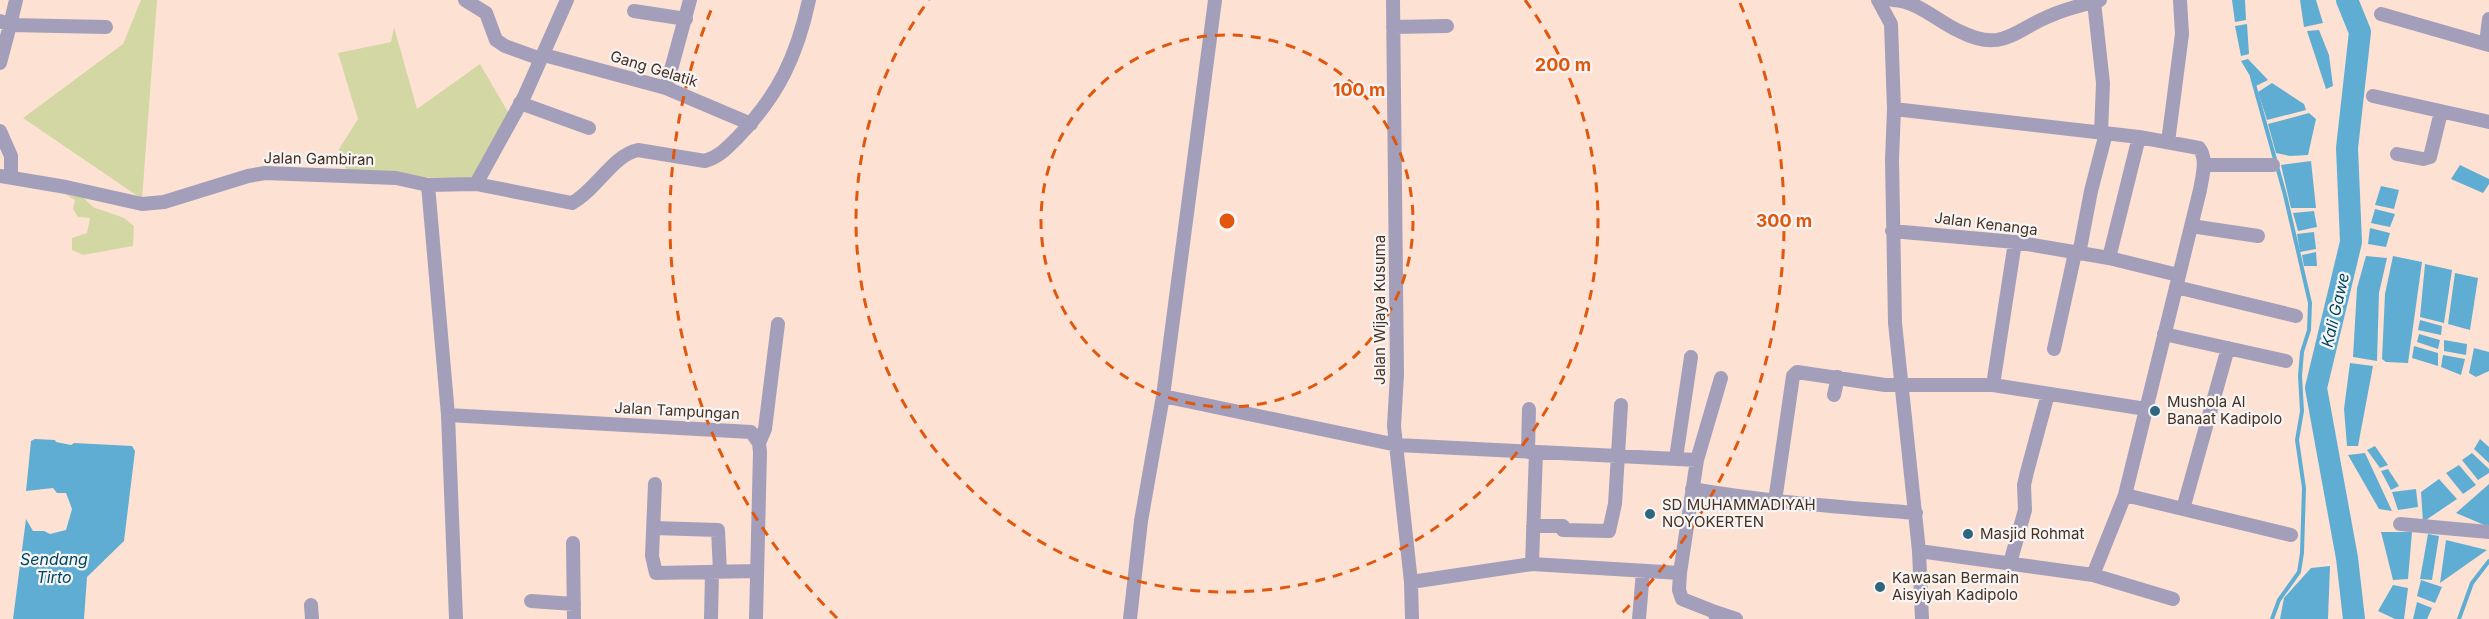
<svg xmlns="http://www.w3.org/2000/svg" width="2489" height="619" font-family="Inter,sans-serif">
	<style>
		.green { fill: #d3d7a3 }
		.water { fill: #60add3 }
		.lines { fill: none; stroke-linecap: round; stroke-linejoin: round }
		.stream { stroke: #60add3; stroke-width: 4 }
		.river { stroke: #60add3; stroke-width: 22 }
		.minor { stroke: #a39fbb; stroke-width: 14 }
		.ring { fill: none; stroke: #e0570d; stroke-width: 3; stroke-dasharray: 10 8 }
		.poi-dot { fill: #2e6680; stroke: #f5f5f5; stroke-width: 2 }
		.labels { text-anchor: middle; stroke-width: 4.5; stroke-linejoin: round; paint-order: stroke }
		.street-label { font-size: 15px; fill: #492f20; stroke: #f5f5f5 }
		.poi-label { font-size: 15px; fill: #492f20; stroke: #f5f5f5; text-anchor: start }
		.water-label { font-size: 16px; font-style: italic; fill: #014660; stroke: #f5f5f5 }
		.centre { fill: #e0570d; stroke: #f5f5f5; stroke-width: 3 }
		.ring-label { font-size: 18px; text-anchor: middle; font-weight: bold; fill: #e0570d; stroke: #f5f5f5; stroke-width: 4.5; stroke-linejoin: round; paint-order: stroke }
	</style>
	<rect width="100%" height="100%" fill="#fde2d3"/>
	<!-- green -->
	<path class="green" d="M 141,0 L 157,0 L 142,199 L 23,118 L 123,44 Z
		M 394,27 L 417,109 L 480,64 L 512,119 L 478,179 L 348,175 L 339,149 L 358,119 L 338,53 L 391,42 Z
		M 60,191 L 78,192 L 93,207 L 124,218 L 134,226 L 133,246 L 83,255 L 72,250 L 72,238 L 87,233 L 90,218 L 78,217 L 73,209 L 75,200 Z"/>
	<!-- water -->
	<path class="water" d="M 2232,0 L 2245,0 L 2246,20 L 2235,22 Z
		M 2300,0 L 2316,0 L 2323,23 L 2304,27 Z
		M 2247,24 L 2249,54 L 2241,56 L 2235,26 Z
		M 2319,30 L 2329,55 L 2333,86 L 2326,89 L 2307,31 Z
		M 2248,59 L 2268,80 L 2256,86 L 2241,61 Z
		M 2272,83 L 2304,104 L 2306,110 L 2267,120 L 2258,92 Z
		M 2309,113 L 2316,119 L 2308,155 L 2290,156 L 2276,153 L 2268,124 Z
		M 2311,161 L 2316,208 L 2291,208 L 2281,165 Z
		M 2460,165 L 2489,179 L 2489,184 L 2483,193 L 2451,179 Z
		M 2381,186 L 2399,190 L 2394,209 L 2375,205 Z
		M 2375,209 L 2395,214 L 2390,227 L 2371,223 Z
		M 2314,211 L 2317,227 L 2298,231 L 2293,213 Z
		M 2370,228 L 2390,233 L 2386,247 L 2368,244 Z
		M 2314,232 L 2316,249 L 2300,252 L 2297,234 Z
		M 2316,252 L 2317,266 L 2304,266 L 2302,255 Z
		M 2366,256 L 2387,258 L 2379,293 L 2377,361 L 2353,357 L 2357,288 Z
		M 2393,256 L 2422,262 L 2408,363 L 2386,362 L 2382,359 L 2385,294 Z
		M 2425,264 L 2452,270 L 2444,323 L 2420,317 Z
		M 2455,273 L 2478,278 L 2470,330 L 2448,324 Z
		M 2420,320 L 2442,326 L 2441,335 L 2418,330 Z
		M 2419,334 L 2440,340 L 2438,349 L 2417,342 Z
		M 2444,340 L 2467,344 L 2466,355 L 2444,351 Z
		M 2414,346 L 2438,353 L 2438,366 L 2412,358 Z
		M 2474,348 L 2489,352 L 2489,371 L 2476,377 L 2469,373 Z
		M 2443,355 L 2465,359 L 2461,375 L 2441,367 Z
		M 2350,363 L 2373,366 L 2358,446 L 2347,446 L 2344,409 Z
		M 35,439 L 55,440 L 56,442 L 71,445 L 74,443 L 132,446 L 135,451 L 124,541 L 87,577 L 84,619 L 13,619 L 26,519 L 33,531 L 44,531 L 50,534 L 66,530 L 72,509 L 66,493 L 57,493 L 53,488 L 26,491 L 31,441 Z
		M 2480,439 L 2489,447 L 2489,463 L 2474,449 Z
		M 2375,446 L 2388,465 L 2380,468 L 2367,450 Z
		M 2365,453 L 2392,511 L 2379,509 L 2348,455 Z
		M 2472,453 L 2489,469 L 2489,473 L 2478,480 L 2462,460 Z
		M 2459,465 L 2476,485 L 2463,494 L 2446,473 Z
		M 2388,469 L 2399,486 L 2391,490 L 2381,471 Z
		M 2439,479 L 2457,499 L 2423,522 L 2421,492 Z
		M 2489,484 L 2489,527 L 2456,513 Z
		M 2416,489 L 2418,507 L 2398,510 L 2392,492 Z
		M 2381,532 L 2412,532 L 2408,579 L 2393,580 Z
		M 2428,534 L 2439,536 L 2432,580 L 2420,579 Z
		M 2446,540 L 2487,550 L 2440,583 Z
		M 2330,566 L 2328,619 L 2280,619 L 2284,598 L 2311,568 Z
		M 2421,580 L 2442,587 L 2435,603 L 2417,596 Z
		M 2393,585 L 2408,588 L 2404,619 L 2395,619 L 2378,611 Z
		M 2417,602 L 2432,608 L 2427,619 L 2413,619 Z"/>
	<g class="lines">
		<!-- stream -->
		<path class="stream" d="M 2252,77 L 2285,195 L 2310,303 L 2309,330 L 2302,352 L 2300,376 L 2302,411 L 2297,440 L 2304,488 L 2302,553 L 2299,572 L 2279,600 L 2272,619
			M 2459,619 L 2472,583 L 2489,561"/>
		<!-- river -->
		<path class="river" d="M 2347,0 L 2360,32 L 2347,148 L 2351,242 L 2316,388 L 2347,558 L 2354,619"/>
		<!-- minor -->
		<path class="minor" d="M 16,0 L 10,25 L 106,27
			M 465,0 L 486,13 L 496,40 L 505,46 L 541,59
			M 1393,0 L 1397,374 L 1394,426 L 1411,582 L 1412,619
			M 1878,0 L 1891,24 L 1894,109 L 1892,160 L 1895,323 L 1919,551 L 1922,619
			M 1893,0 C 1918,1 1937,21 1959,31 C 2004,54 2015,29 2052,15 C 2068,8 2084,5 2100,0
			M 2094,2 L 2103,83 L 2101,133
			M 634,11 L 686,19
			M 2381,14 L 2489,45
			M 0,21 L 10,25 L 0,63
			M 1393,27 L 1447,26
			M 2486,43 L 2489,19
			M 544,55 L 666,88 L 751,124
			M 666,88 L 690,0
			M 2373,96 L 2489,122
			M 520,103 L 589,128
			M 1894,109 L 2139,137 L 2199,148 C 2208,159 2202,177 2200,190 L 2125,495 L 2093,575
			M 0,131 L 11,156 L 11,177
			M 2168,142 L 2182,34 L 2180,0
			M 2397,154 L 2423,159 L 2430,157 L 2441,112
			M 2204,165 L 2273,165
			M 0,176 L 66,187 L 142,204 L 164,202 L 248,176 L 265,173 L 396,178 L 428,185 L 476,184 L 572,203 C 596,190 613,155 638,150 L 705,161 C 719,157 727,148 738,137 C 778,96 797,56 809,0
			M 476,184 L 524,97 L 567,0
			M 428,185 L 448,415 L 456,619
			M 2191,226 L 2258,236
			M 1892,231 L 2015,242 L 2109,258 L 2178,275
			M 2079,254 L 2091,191 L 2106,133
			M 2109,258 L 2139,137
			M 2176,287 L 2296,316
			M 2164,334 L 2286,361
			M 2054,349 L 2075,253
			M 1993,385 L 2015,242
			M 1834,395 L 1838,377
			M 1163,396 L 1397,445 L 1697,460
			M 448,415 L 751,432 L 759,443 L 760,452 L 756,619
			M 759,443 L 765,429 L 778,324
			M 1528,452 L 1529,409
			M 1676,458 L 1691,357
			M 655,484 L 652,556 L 656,573 L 756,571
			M 1692,489 C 1766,502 1841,507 1916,513
			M 2125,495 L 2291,535
			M 1775,501 L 1793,376 L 1797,372 L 1885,385 L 1993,385 L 2146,409
			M 2183,509 L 2228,348
			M 2400,524 L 2489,532
			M 1533,526 L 1563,526 L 1563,530 L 1609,531 L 1615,504 L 1621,405
			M 654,528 L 718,530 L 720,572
			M 573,543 L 574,619
			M 1919,551 L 2093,575 L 2173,599
			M 2010,563 L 2025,510 L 2024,485 L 2027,472 L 2048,394
			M 1532,564 L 1536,452
			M 1680,573 L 1679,590 L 1682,599 L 1715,612 L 1716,619
			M 1411,582 L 1532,564 L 1680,573 L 1697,460 L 1721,378
			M 531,601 L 574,604
			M 311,605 L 312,619
			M 1715,612 L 1736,619
			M 711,619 L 712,573
			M 1130,619 L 1141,521 L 1163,396 L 1215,0
			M 1639,619 L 1643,571"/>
	</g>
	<!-- distance rings -->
	<g class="ring">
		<circle cx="1227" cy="221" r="186"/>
		<path d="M1525 0A371 371 0 1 1 929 0"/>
		<path d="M837 618A557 557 0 0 1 714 3M1740 3A557 557 0 0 1 1617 618"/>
	</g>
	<!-- markers -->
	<g class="poi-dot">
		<circle cx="2155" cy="411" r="6"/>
		<circle cx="1650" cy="514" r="6"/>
		<circle cx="1968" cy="534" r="6"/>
		<circle cx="1880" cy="587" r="6"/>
	</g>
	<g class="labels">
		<!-- street labels -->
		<g class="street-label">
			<text transform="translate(654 69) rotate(17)" y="5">Gang Gelatik</text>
			<text transform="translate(319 159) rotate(1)" y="5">Jalan Gambiran</text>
			<text transform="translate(1986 224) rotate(7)" y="5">Jalan Kenanga</text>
			<text transform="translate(1380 310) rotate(-90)" y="5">Jalan Wijaya Kusuma</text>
			<text transform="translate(677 411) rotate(3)" y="5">Jalan Tampungan</text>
		</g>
		<!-- poi labels -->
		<g class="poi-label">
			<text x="2167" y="407">Mushola Al<tspan x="2167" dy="17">Banaat Kadipolo</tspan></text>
			<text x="1662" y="510">SD MUHAMMADIYAH<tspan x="1662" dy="17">NOYOKERTEN</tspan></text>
			<text x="1980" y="539">Masjid Rohmat</text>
			<text x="1892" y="583">Kawasan Bermain<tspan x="1892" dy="17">Aisyiyah Kadipolo</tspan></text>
		</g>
		<!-- water labels -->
		<g class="water-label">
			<text transform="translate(2335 310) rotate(-77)" y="6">Kali Gawe</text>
			<text x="54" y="565">Sendang<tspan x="54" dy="18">Tirto</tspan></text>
		</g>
	</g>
	<circle cx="1227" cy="221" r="9" class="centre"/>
	<g class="ring-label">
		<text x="1563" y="71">200 m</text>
		<text x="1359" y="96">100 m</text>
		<text x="1784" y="227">300 m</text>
	</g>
</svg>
